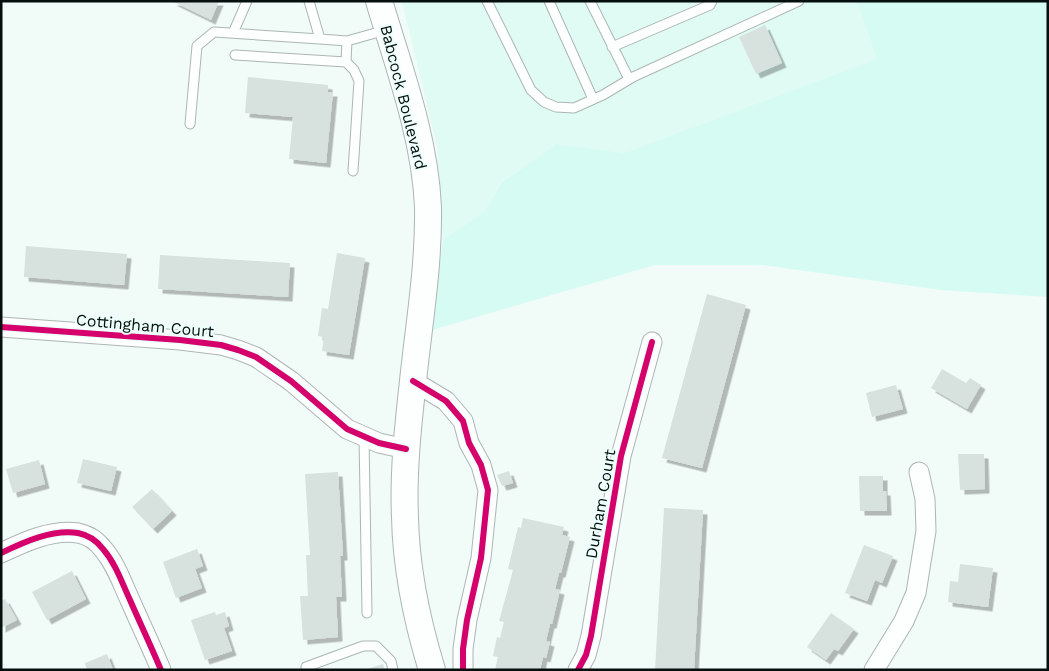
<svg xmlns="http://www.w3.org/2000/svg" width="1049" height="671" font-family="'Work Sans',sans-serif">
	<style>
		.built { fill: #e0faf4 }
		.green { fill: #d5fbf2 }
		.building { fill: #d7e2df; filter: url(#shadow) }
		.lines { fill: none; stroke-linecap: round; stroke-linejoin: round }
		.lane-casing { stroke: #acb6b3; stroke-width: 11 }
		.street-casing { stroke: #acb6b3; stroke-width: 21 }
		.secondary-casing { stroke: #acb6b3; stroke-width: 28 }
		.lane { stroke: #fdfefe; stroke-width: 9 }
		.street { stroke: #fdfefe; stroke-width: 19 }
		.secondary { stroke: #fdfefe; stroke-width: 26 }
		.cycleway-casing { stroke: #edfffa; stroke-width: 9 }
		.cycleway { stroke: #d6006c; stroke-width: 6 }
		.labels { text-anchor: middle; stroke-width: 4; stroke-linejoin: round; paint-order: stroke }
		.street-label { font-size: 16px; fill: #050f0d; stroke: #edfffa }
	</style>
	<defs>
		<filter id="shadow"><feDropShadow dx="4.5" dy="4.5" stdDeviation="0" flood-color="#0004"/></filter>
	</defs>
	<rect width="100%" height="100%" fill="#f1fbf8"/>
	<!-- built -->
	<path class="built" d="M 402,1 L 857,1 L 877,59 L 624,153 L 556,144 L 502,181 L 484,212 L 443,240 L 437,146 Z"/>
	<!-- green -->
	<path class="green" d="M 857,1 L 1048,1 L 1048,297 L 941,290 L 763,265 L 655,265 L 432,330 L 443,240 L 484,212 L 502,182 L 556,144 L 624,153 L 877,59 Z"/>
	<!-- building -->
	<path class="building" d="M 172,1 L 219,1 L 211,20 Z
		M 765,25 L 782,63 L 756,74 L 739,37 Z
		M 248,77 L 328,85 L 328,92 L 333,92 L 326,163 L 289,159 L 293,117 L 245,113 Z
		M 26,246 L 127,254 L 124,285 L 24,277 Z
		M 337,253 L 365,258 L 349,355 L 322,351 L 324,337 L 318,336 L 322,308 L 328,309 Z
		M 160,255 L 290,263 L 288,297 L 158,289 Z
		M 707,294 L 746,305 L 702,468 L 662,458 Z
		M 942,369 L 966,383 L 970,378 L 981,385 L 967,409 L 931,388 Z
		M 896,385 L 903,409 L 872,417 L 866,393 Z
		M 958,454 L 984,454 L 985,489 L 960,490 Z
		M 83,459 L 117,467 L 111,491 L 77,483 Z
		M 39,460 L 45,484 L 13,493 L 6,469 Z
		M 509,471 L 513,483 L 502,486 L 497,475 Z
		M 338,472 L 343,556 L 340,556 L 342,597 L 336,597 L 338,637 L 303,640 L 300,596 L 308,596 L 306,555 L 310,555 L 305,474 Z
		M 859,476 L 883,476 L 883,491 L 886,491 L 887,511 L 860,511 Z
		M 152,489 L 172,511 L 153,529 L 132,507 Z
		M 664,508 L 703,510 L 694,670 L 655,670 Z
		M 523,518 L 564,527 L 562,535 L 570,537 L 561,573 L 559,573 L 555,589 L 560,590 L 552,624 L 550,624 L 546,641 L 550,642 L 546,658 L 543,657 L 540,670 L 495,670 L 498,657 L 493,656 L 497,637 L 500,638 L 504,622 L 499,621 L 513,570 L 508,569 L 518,527 L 521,528 Z
		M 864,545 L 893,556 L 882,583 L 875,580 L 867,601 L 845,593 Z
		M 197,549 L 203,566 L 195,569 L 202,588 L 176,598 L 163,562 Z
		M 960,564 L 993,568 L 988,607 L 948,602 L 950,581 L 958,582 Z
		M 72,571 L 86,599 L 47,620 L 32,592 Z
		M 5,599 L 17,620 L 1,628 L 1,601 Z
		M 215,612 L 216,615 L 225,612 L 229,626 L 224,628 L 232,651 L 205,660 L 191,620 Z
		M 831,613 L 854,629 L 838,651 L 834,649 L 826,660 L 807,647 Z
		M 107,654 L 113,670 L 87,670 L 85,663 Z
		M 383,664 L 385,670 L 367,670 L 367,669 Z"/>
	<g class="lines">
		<defs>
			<path id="lane" d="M 309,1 L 320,39 L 347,41 L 386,30
				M 487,1 L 531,90 L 544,102 L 556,107 L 574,108 L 603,95 L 633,77 L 799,1
				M 549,1 L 593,99
				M 590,1 L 629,79
				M 233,33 L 247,1
				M 347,41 L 346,62 L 354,70 L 359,81 L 353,171
				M 612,47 L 710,5 L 712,1
				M 235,55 L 346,62
				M 190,124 L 197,46 L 214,32 L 320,39
				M 364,437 L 367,613
				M 306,667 L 363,646 L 376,646 L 391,661 L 393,670"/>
			<path id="street" d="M 1,327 L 180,340 L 221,345 L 238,350 L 256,357 L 291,381 L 347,429 L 379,443 L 406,449
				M 413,381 L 446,401 L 463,421 L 469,443 L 481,465 L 488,490 L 481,558 L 467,620 L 463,649 L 463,670
				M 1,553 C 24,542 52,529 78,533 C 88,535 97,541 103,549 C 116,564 122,583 130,600 C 140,623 151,646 161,670
				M 578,670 L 586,655 L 591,636 L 621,456 L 652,342
				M 874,670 L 904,621 L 916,593 L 926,531 L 925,499 L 919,472"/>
			<path id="secondary" d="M 379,1 C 399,68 425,137 428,207 C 429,266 419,323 413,381 C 408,426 403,472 405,517 C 406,568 417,621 432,670"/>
		</defs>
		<!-- lane casing -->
		<use href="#lane" class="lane-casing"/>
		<!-- street casing -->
		<use href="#street" class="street-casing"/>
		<!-- secondary casing -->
		<use href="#secondary" class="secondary-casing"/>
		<!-- lane -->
		<use href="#lane" class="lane"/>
		<!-- street -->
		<use href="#street" class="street"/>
		<!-- secondary -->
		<use href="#secondary" class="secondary"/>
		<defs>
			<path id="cycleway" d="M 1,327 L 180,340 L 221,345 L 238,350 L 256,357 L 291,381 L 347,429 L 379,443 L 406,449
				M 413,381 L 446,401 L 463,421 L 469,443 L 481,465 L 488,490 L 481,558 L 467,620 L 463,649 L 463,670
				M 1,553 C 24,542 52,529 78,533 C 88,535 97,541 103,549 C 116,564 122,583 130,600 C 140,623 151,646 161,670
				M 578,670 L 586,655 L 591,636 L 621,456 L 652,342"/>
		</defs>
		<!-- cycleway casing -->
		<use href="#cycleway" class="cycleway-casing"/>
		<!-- cycleway -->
		<use href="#cycleway" class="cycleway"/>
	</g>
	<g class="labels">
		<!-- street labels -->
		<g class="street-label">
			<text transform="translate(404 97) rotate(76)" y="6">Babcock Boulevard</text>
			<text transform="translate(145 325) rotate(5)" y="6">Cottingham Court</text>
			<text transform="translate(600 504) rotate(-80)" y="6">Durham Court</text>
		</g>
	</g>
	<!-- border -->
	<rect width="1049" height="671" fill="none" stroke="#050f0d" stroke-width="5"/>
</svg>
